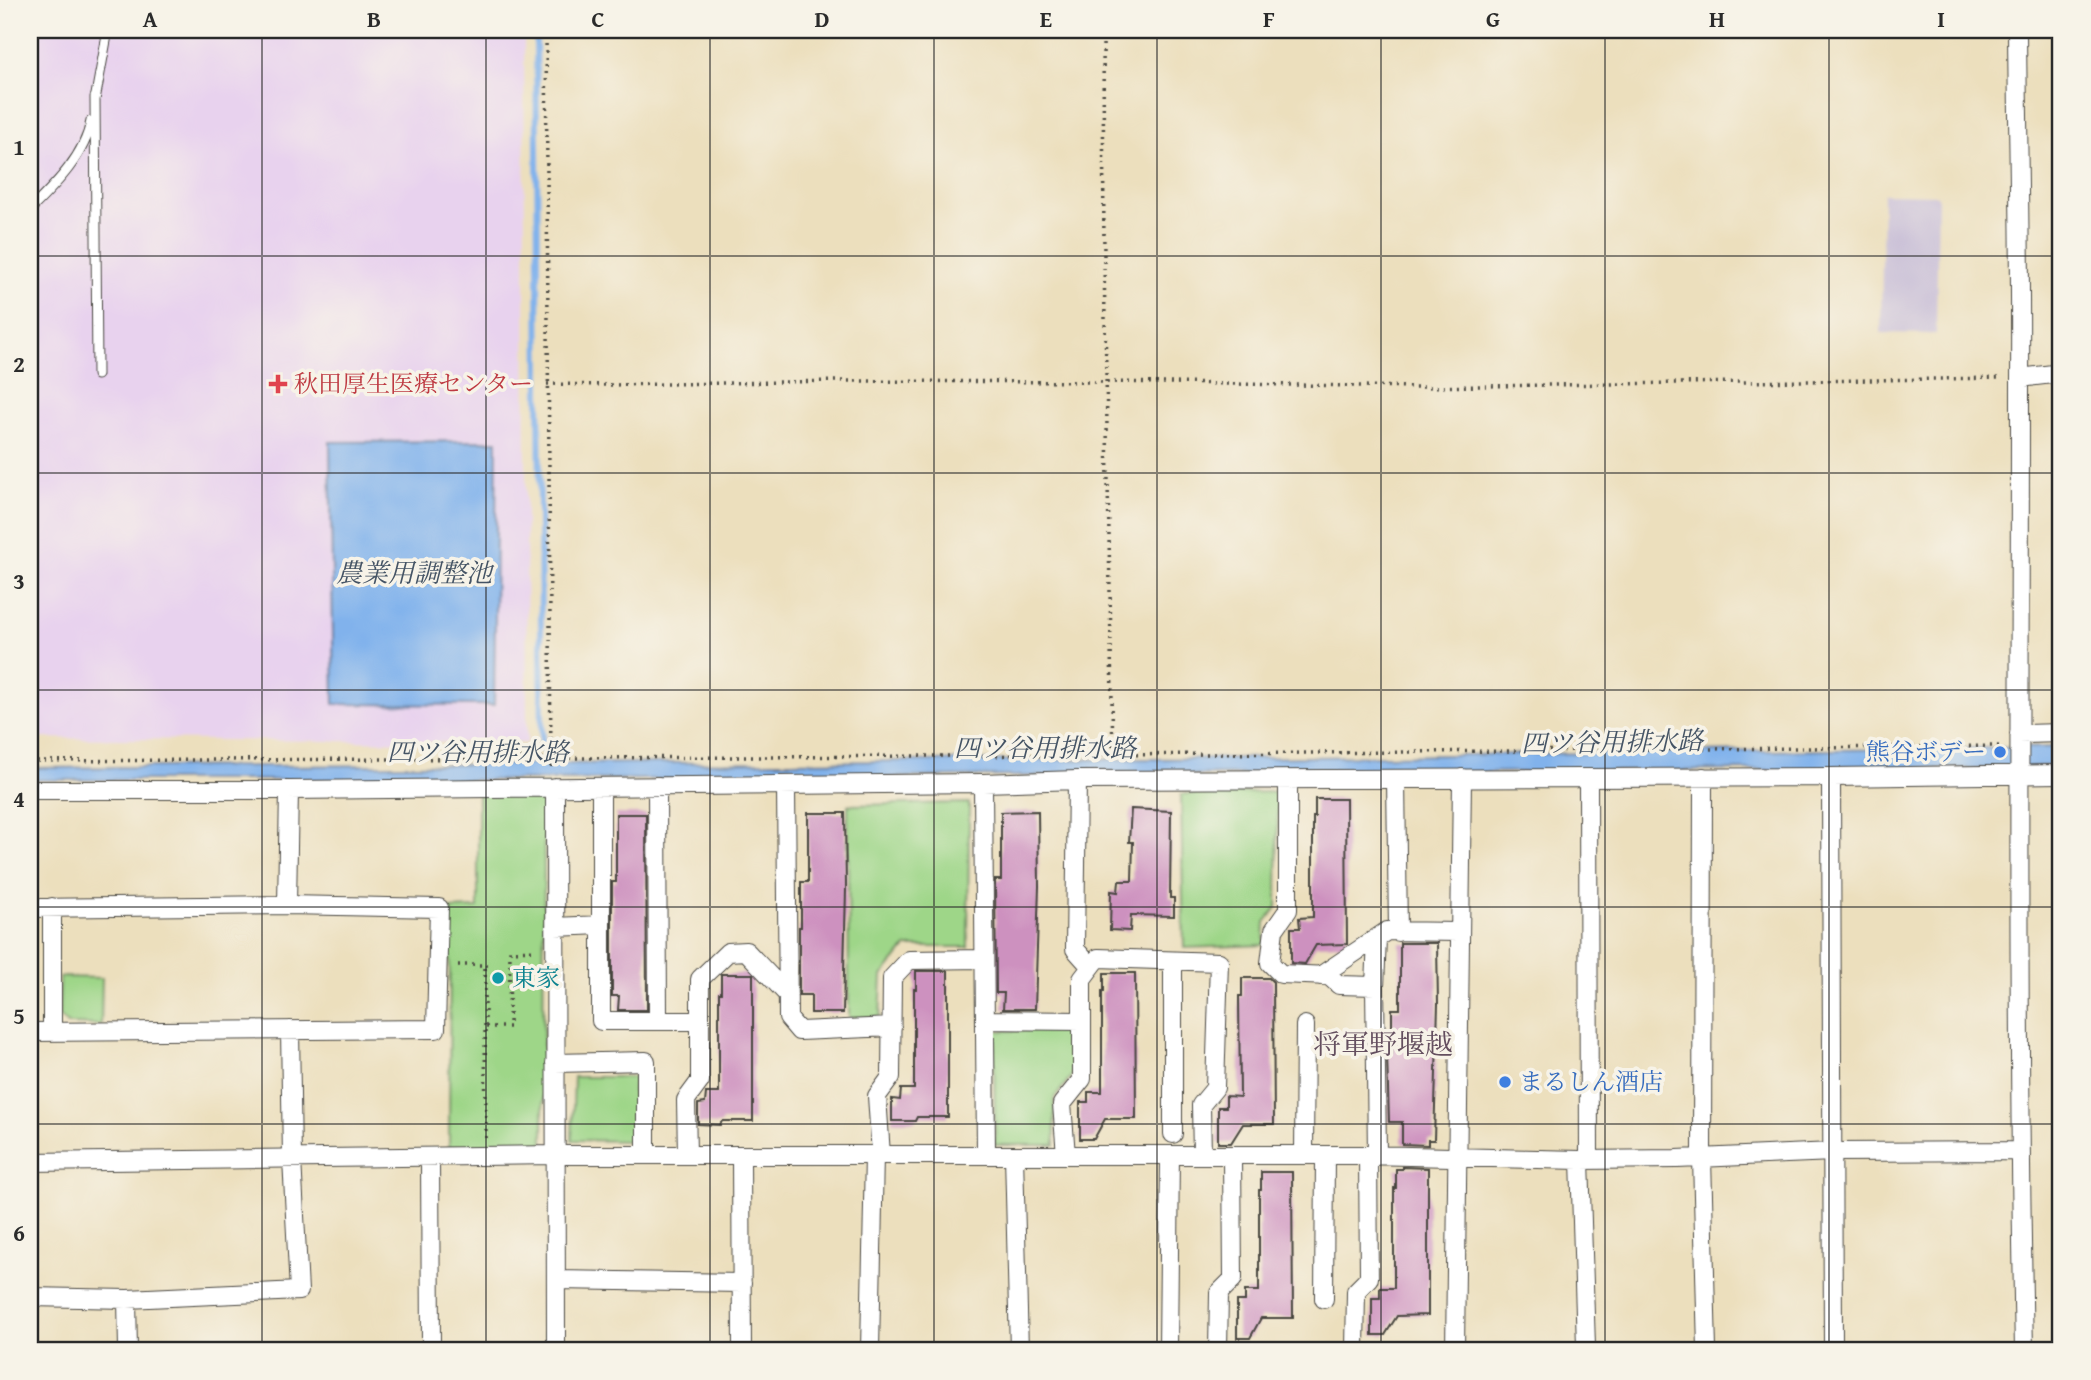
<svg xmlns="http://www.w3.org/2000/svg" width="2091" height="1380" font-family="'Gentium Book Plus','Noto Serif JP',serif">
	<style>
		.built { fill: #e8d2ee }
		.industrial { fill: #c9bfd7 }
		.green { fill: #9ed688; stroke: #64805a; stroke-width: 2 }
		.water { fill: #81b2ec; stroke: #566e8c; stroke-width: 2 }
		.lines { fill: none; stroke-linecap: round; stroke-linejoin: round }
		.stream { stroke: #81b2ec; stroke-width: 6 }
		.building { fill: #cd91bf }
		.lane-casing { stroke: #484641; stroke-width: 11 }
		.street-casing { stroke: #484641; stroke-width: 20 }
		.path { stroke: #484641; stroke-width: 3.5; stroke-dasharray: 2 5; stroke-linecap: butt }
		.lane { stroke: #fff; stroke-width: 9 }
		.street { stroke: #fff; stroke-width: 18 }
		.grid { fill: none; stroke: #2b2b2b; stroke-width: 2; stroke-opacity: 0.55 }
		.health-dot { fill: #e0444e; stroke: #f7f3e8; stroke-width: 2.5 }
		.shop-dot { fill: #3f7fe0; stroke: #f7f3e8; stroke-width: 2.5 }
		.culture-dot { fill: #0f9aa8; stroke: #f7f3e8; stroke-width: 2.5 }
		.labels { text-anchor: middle; stroke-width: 7; stroke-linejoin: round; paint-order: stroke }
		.health-label { font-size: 24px; fill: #be3a42; stroke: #f7f3e8; text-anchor: start }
		.shop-label { font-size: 24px; fill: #366cbe; stroke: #f7f3e8; text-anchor: end }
		.culture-label { font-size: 24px; fill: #0d838f; stroke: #f7f3e8; text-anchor: start }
		.water-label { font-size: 26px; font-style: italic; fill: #455465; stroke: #f7f3e8 }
		.quarter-label { font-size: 28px; fill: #644f5f; stroke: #f7f3e8 }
		.neatline { fill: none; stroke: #2b2b2b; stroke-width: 2.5 }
		.grid-label { font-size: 23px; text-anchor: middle; font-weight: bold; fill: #2b2b2b }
	</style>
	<rect width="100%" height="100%" fill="#f7f3e8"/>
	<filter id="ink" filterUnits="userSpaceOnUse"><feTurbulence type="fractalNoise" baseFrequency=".0143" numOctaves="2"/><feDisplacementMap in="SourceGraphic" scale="14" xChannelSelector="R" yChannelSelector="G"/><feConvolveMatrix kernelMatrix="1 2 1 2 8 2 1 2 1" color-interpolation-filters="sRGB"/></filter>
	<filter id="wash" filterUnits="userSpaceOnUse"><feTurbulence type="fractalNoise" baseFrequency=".00686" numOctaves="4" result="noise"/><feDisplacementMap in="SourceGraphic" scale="28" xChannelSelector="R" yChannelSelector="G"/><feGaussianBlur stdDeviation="1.57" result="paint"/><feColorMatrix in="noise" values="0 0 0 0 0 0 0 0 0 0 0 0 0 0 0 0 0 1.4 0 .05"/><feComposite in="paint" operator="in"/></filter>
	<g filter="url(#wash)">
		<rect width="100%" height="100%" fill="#ecdfbd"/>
		<!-- built -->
		<path class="built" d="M 30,30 L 524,30 L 527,743 L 30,738 Z"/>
		<!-- industrial -->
		<path class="industrial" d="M 1883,194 L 1938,195 L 1936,334 L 1881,333 Z"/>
		<!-- green -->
		<path class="green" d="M 1278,792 L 1277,907 L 1265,922 L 1264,945 L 1184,948 L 1181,794 Z
			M 478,795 L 544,795 L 543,1147 L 449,1147 L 450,909 L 478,908 Z
			M 969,803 L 968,947 L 906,947 L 882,976 L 880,1017 L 849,1018 L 848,805 Z
			M 60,977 L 102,978 L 101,1025 L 67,1024 L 59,1016 Z
			M 1071,1029 L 1072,1075 L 1054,1099 L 1055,1145 L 995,1145 L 994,1031 Z
			M 574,1077 L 634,1077 L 631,1141 L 572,1140 Z"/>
		<!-- water -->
		<path class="water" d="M 497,441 L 494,705 L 334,704 L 330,442 Z
			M 2061,747 L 2061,765 L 2009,768 L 546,780 L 30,780 L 30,768 L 1153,759 Z"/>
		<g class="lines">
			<!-- stream -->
			<path class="stream" d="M 536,30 L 542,750"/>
		</g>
		<g id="blocks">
			<!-- building -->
			<path class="building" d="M 1315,799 L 1346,799 L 1347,944 L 1316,945 L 1305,964 L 1291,963 L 1291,928 L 1300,928 L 1299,918 L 1313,917 L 1313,817 L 1315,817 Z
				M 1131,809 L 1171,811 L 1170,898 L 1174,898 L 1174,916 L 1131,915 L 1130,931 L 1110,930 L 1111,891 L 1118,892 L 1119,881 L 1132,881 L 1133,842 L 1129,842 Z
				M 1038,811 L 1039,886 L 1035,1009 L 1003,1009 L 1004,993 L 996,993 L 995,880 L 1001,880 L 1001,812 Z
				M 808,813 L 845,813 L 846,888 L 843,1013 L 811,1013 L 811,995 L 799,995 L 799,927 L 801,927 L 801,882 L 808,882 Z
				M 616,814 L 646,814 L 647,1010 L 618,1010 L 619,996 L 612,996 L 612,882 L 616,882 Z
				M 1400,943 L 1437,943 L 1438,1004 L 1434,1140 L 1428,1140 L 1428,1145 L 1402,1144 L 1402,1122 L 1389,1122 L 1387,1054 L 1392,1054 L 1392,1009 L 1400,1009 Z
				M 916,971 L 948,971 L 948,1117 L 917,1117 L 915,1121 L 892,1121 L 892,1099 L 900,1100 L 901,1089 L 914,1089 L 914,989 L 916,989 Z
				M 1104,973 L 1135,973 L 1136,1119 L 1105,1119 L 1094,1139 L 1080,1139 L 1080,1102 L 1088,1102 L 1088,1092 L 1102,1092 L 1102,991 L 1104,991 Z
				M 721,974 L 753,974 L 753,1121 L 722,1121 L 720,1125 L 698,1124 L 698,1104 L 705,1103 L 706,1093 L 719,1093 L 719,993 L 721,993 Z
				M 1242,978 L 1269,978 L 1273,982 L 1274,1124 L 1243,1124 L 1231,1143 L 1218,1143 L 1218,1107 L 1226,1107 L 1226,1096 L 1240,1097 L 1239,996 L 1242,996 Z
				M 1402,1167 L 1428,1168 L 1428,1315 L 1397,1316 L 1385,1335 L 1372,1335 L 1372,1298 L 1380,1298 L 1380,1288 L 1394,1288 L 1394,1188 L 1396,1188 L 1396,1169 L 1402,1169 Z
				M 1261,1172 L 1292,1172 L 1293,1318 L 1261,1318 L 1250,1338 L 1237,1338 L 1237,1301 L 1245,1301 L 1245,1291 L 1259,1291 L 1259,1190 L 1261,1190 Z"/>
		</g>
	</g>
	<g filter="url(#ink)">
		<use href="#blocks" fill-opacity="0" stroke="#484641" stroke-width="2"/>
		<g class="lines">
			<defs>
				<path id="lane" d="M 95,97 L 97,375
					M 95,100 L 108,30
					M 30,210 C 54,186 85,156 91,121"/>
				<path id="street" d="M 2017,30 C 2018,147 2021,264 2020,381 C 2020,704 2017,1027 2024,1350
					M 2020,378 L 2061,373
					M 2019,734 L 2061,733
					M 1703,777 L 1702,1158 L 1707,1350
					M 1831,777 L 1833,1350
					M 1588,778 L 1589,1160
					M 1288,779 L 1288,910 L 1274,930 L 1270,963 L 1281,974 L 1329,976 L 1339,985 L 1375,986 L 1377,1156
					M 1396,779 L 1398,932
					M 1077,780 L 1075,949 L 1091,967
					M 983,783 L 986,1155
					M 786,785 L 788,1018 L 799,1031 L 892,1027
					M 657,786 L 658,1021
					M 555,787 L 556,1350
					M 601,787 L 601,1021 L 699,1021
					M 30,790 L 289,790 L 983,783 L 1077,780 L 1831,777 L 2061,774
					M 287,905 L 289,790
					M 30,908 L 287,905 L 439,908 L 436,1029 L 30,1032
					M 555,927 L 601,925
					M 1173,961 L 1173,1134
					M 1320,976 L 1387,931 L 1459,932
					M 1375,986 L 1377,938
					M 985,1020 L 1082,1021
					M 52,1032 L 52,907
					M 555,1063 L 646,1061 L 646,1155
					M 687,1155 L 686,1100 L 700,1081 L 700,979 L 728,952 L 746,951 L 788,995
					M 741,1155 L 742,1350
					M 881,1155 L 877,1096 L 891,1077 L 892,978 L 909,960 L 984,959
					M 1014,1155 L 1019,1350
					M 1066,1155 L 1062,1104 L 1082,1079 L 1082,979 L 1098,958 L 1219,962 L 1215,1088 L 1201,1105 L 1202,1155
					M 1170,1155 L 1368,1155 L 1580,1160 L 1677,1159 L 1833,1152 L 2020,1151
					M 1304,1155 L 1305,1025
					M 430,1157 L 431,1350
					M 1580,1160 L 1586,1346
					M 30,1162 L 555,1155 L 1170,1155 L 1168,1350
					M 556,1280 L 742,1283
					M 30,1297 L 127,1299 L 299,1291 L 292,1159 L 290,1030
					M 127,1299 L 128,1350
					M 1324,1299 L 1325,1155
					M 870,1350 L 874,1155
					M 1218,1350 L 1219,1293 L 1233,1279 L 1232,1155
					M 1355,1350 L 1356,1291 L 1369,1278 L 1368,1155
					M 1455,1350 C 1459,1160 1459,969 1462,778"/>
			</defs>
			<!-- lane casing -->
			<use href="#lane" class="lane-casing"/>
			<!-- street casing -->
			<use href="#street" class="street-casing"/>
			<!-- path -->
			<path class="path" d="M 546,30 L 551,768
				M 1103,30 L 1104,263 L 1113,755
				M 547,384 L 610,385 L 840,381 L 1107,382 L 1421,387 L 2001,378
				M 30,761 L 1113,755 L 2002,746
				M 458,965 L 491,965
				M 485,1026 L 485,965
				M 486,1138 L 485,1027 L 509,1027 L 510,951 L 536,950"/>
			<!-- lane -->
			<use href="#lane" class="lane"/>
			<!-- street -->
			<use href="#street" class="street"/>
		</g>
	</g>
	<!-- grid -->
	<path class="grid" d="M 262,30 L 262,1350M 486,30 L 486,1350M 710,30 L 710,1350M 934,30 L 934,1350M 1157,30 L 1157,1350M 1381,30 L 1381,1350M 1605,30 L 1605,1350M 1829,30 L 1829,1350M 30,256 L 2061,256M 30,473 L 2061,473M 30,690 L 2061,690M 30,907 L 2061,907M 30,1124 L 2061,1124"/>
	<!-- markers -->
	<path class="health-dot" d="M274.5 373.5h7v7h7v7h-7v7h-7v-7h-7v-7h7z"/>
	<g class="shop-dot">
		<circle cx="2000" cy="752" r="7"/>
		<circle cx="1505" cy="1082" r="7"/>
	</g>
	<circle class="culture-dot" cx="498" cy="978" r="7"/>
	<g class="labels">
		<!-- health labels -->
		<g class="health-label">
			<text x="294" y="392">秋田厚生医療センター</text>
		</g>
		<!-- shop labels -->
		<g class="shop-label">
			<text x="1986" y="760">熊谷ボデー</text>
			<text x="1519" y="1090" text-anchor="start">まるしん酒店</text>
		</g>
		<!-- culture labels -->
		<g class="culture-label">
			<text x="512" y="986">東家</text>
		</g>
		<!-- water labels -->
		<g class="water-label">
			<text x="414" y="582">農業用調整池</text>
			<text transform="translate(1612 742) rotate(-1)" y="9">四ツ谷用排水路</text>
			<text x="1045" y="757">四ツ谷用排水路</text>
			<text x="478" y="761">四ツ谷用排水路</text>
		</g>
		<!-- quarter labels -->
		<g class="quarter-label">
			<text x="1383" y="1054">将軍野堰越</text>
		</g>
	</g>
	<!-- margin -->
	<rect width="2091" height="1380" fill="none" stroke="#f7f3e8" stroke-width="77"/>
	<rect x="38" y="38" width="2014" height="1304" class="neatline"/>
	<g class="grid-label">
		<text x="150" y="27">A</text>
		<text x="374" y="27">B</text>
		<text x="598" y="27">C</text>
		<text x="822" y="27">D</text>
		<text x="1046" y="27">E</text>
		<text x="1269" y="27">F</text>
		<text x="1493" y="27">G</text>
		<text x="1717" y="27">H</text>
		<text x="1941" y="27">I</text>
		<text x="19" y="155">1</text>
		<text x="19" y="372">2</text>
		<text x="19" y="589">3</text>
		<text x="19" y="807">4</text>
		<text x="19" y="1024">5</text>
		<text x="19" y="1241">6</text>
	</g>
</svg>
